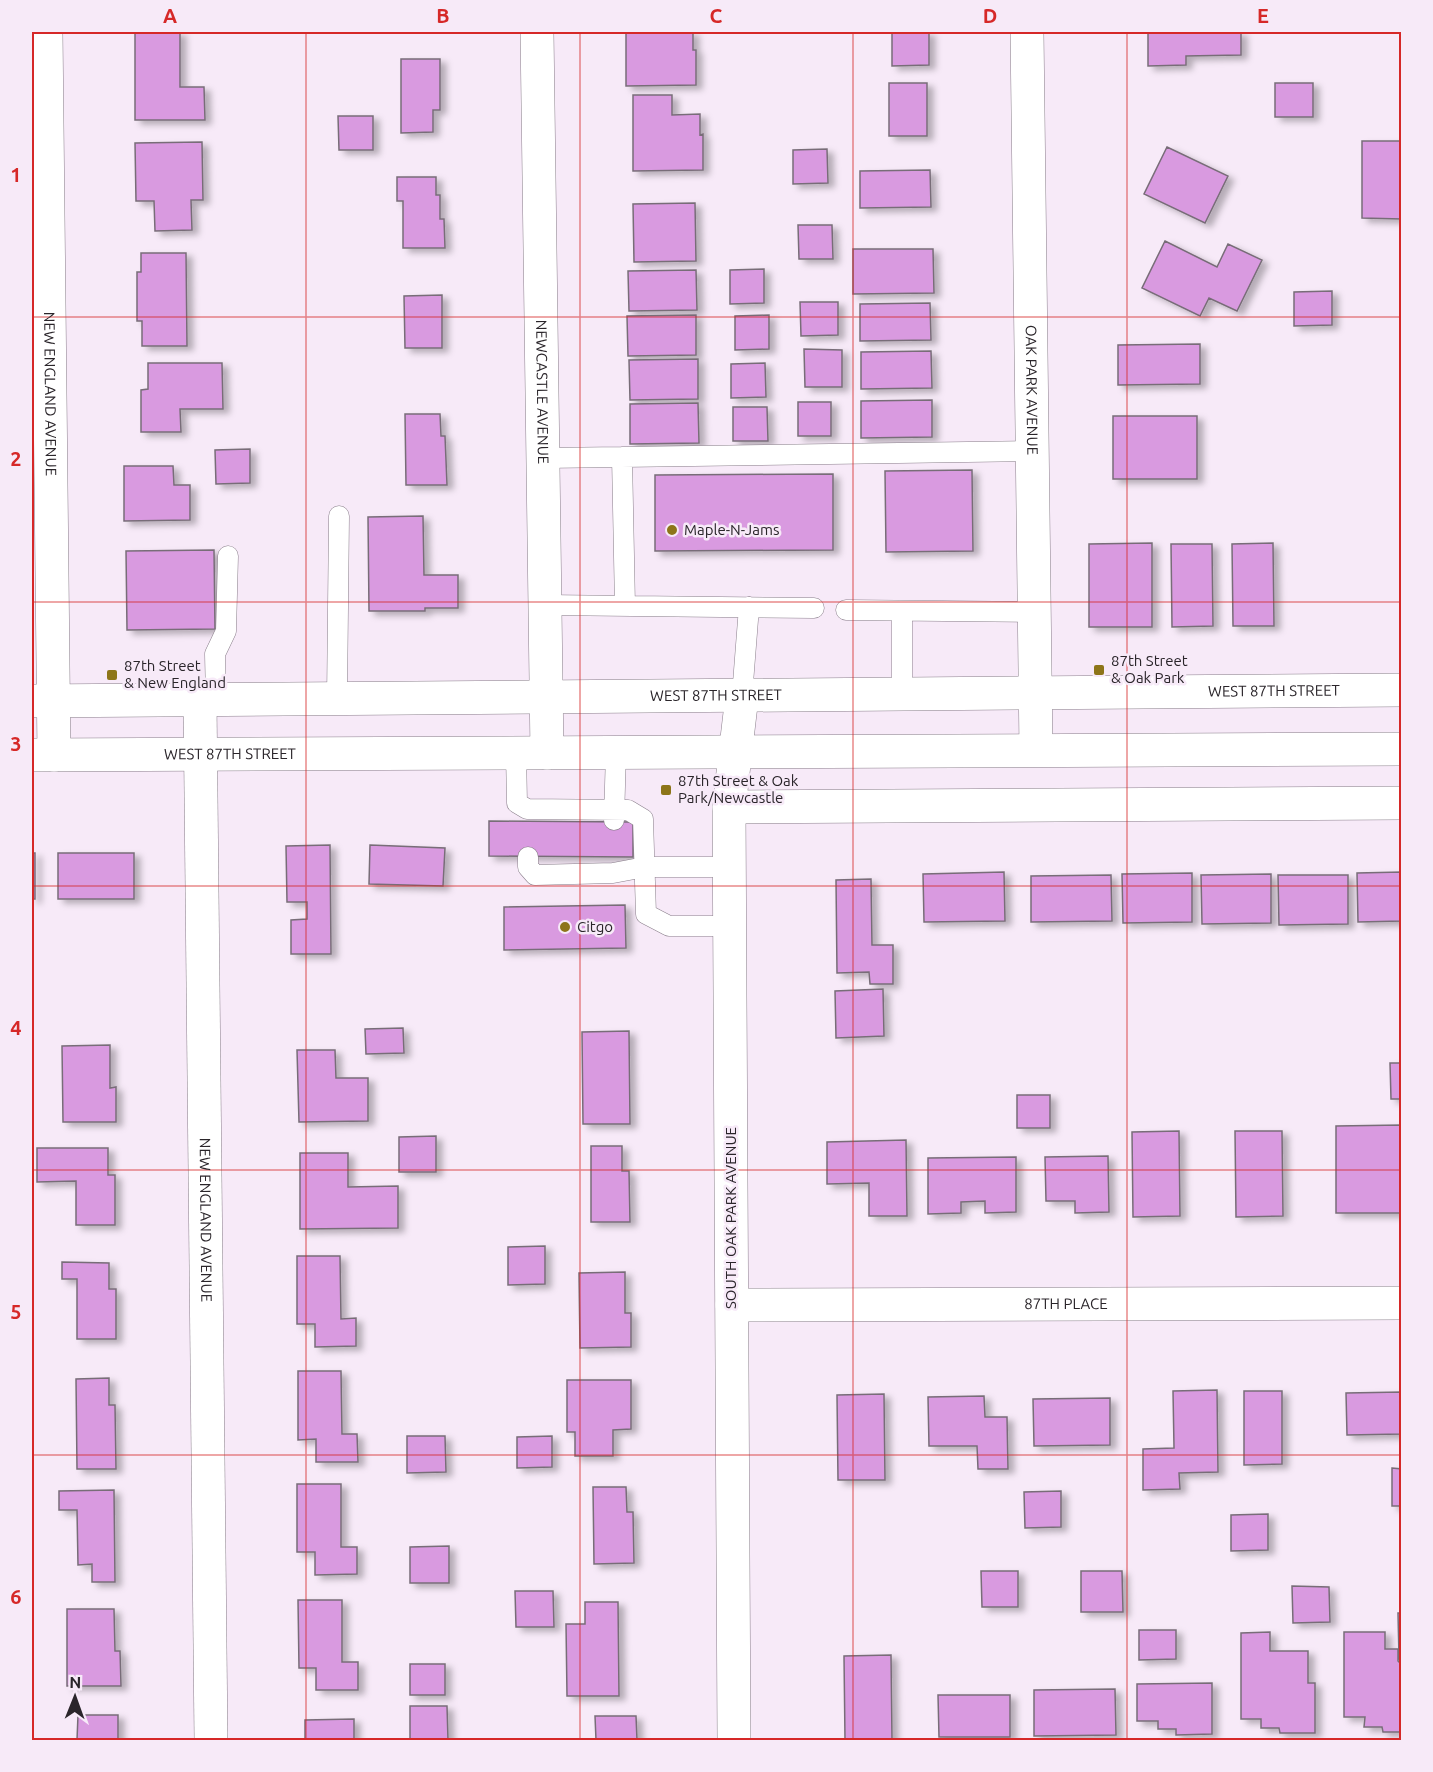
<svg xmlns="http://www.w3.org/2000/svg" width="1433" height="1772" font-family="Ubuntu,sans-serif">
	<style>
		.building { fill: #d99ae0; stroke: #786d78; stroke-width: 1.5; filter: url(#shadow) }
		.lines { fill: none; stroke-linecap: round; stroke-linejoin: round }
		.service-casing { stroke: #897e8a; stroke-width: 21 }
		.minor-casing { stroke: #897e8a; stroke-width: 34 }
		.secondary-casing { stroke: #897e8a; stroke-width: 34 }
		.service { stroke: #fff; stroke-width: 20 }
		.minor { stroke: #fff; stroke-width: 33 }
		.secondary { stroke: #fff; stroke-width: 33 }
		.grid { fill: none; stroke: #d62828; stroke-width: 1.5; stroke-opacity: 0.55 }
		.poi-dot { fill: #8d7519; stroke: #f7eaf8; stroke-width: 2 }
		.labels { text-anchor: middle; stroke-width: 5; stroke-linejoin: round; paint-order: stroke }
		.street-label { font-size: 15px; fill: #2a252a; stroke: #f7eaf8 }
		.poi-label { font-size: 15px; fill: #2a252a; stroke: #f7eaf8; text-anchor: start }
		.neatline { fill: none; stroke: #d62828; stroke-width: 2 }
		.grid-label { font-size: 20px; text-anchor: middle; font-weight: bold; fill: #d62828 }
	</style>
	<defs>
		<filter id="shadow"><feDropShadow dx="6" dy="4" stdDeviation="3" flood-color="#0004"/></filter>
	</defs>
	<rect width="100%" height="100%" fill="#f7eaf8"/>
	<!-- building -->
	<path class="building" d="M 135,32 L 180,32 L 180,87 L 204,87 L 205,120 L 135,120 Z
		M 626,32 L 693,32 L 693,50 L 696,50 L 696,85 L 626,86 Z
		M 892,32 L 929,32 L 929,65 L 892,66 Z
		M 1148,32 L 1241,32 L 1241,55 L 1186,56 L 1186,65 L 1148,66 Z
		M 401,59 L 440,59 L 440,110 L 433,110 L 433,132 L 401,133 Z
		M 889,83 L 927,83 L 927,136 L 889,136 Z
		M 1275,83 L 1313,83 L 1313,117 L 1275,117 Z
		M 633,95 L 672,95 L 672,115 L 700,114 L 700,135 L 703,134 L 703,170 L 633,171 Z
		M 338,116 L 373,116 L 373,150 L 339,150 Z
		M 1362,141 L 1402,141 L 1402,219 L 1362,218 Z
		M 202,142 L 203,200 L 191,200 L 192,230 L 155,231 L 154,201 L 136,201 L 135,143 Z
		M 1167,147 L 1228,176 L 1205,223 L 1144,194 Z
		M 827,149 L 828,183 L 793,184 L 793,150 Z
		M 930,170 L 931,207 L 860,208 L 860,171 Z
		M 397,177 L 436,177 L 436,195 L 440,195 L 440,219 L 444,219 L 445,248 L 403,248 L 403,201 L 397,201 Z
		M 695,203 L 696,261 L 634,262 L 633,204 Z
		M 798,225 L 832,225 L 833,259 L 799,259 Z
		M 1165,241 L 1217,267 L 1228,244 L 1262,260 L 1237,311 L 1209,298 L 1200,316 L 1142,288 Z
		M 853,249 L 933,249 L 934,293 L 853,294 Z
		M 141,253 L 186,253 L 187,346 L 142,346 L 142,321 L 137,321 L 137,272 L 141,272 Z
		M 764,269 L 764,303 L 730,304 L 730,270 Z
		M 696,270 L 697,310 L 629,311 L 628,271 Z
		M 1332,291 L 1332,325 L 1294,326 L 1294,292 Z
		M 442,295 L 442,348 L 405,348 L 404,296 Z
		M 800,302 L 838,302 L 838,335 L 801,336 Z
		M 930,303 L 931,340 L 860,341 L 860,304 Z
		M 696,315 L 696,355 L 628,356 L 627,316 Z
		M 769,315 L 769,349 L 735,350 L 735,316 Z
		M 1200,344 L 1200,384 L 1118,385 L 1118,345 Z
		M 804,349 L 842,350 L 842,387 L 805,387 Z
		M 931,351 L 932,388 L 861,389 L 861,352 Z
		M 698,359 L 698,399 L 630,400 L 629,360 Z
		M 148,363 L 222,363 L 223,409 L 180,409 L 181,432 L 141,432 L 141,390 L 148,389 Z
		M 765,363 L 766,397 L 731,398 L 731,364 Z
		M 932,400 L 932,437 L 861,438 L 861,401 Z
		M 798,402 L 831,402 L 831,436 L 798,436 Z
		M 698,403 L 699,443 L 630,444 L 630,404 Z
		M 733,407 L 767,407 L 768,441 L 733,441 Z
		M 405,414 L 440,414 L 441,436 L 445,436 L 447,485 L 406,485 Z
		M 1113,416 L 1197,416 L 1197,479 L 1113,479 Z
		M 250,449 L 250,483 L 216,484 L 215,450 Z
		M 124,466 L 173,466 L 174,485 L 190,485 L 190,520 L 124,521 Z
		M 972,470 L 973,551 L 886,552 L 885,471 Z
		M 833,474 L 833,550 L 655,551 L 655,475 Z
		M 423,516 L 424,575 L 458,575 L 458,608 L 425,608 L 425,611 L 369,611 L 368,517 Z
		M 1152,543 L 1152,627 L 1089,627 L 1089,544 Z
		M 1273,543 L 1274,626 L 1233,626 L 1232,544 Z
		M 1171,544 L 1212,544 L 1213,626 L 1172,627 Z
		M 214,550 L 215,629 L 127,630 L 126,551 Z
		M 489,821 L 633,822 L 633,857 L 489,856 Z
		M 330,845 L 331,954 L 291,954 L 291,920 L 307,919 L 307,902 L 287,902 L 286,846 Z
		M 370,845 L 445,848 L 443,886 L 369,884 Z
		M 32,853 L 35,853 L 35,899 L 32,899 Z
		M 58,853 L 134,853 L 134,899 L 58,899 Z
		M 1004,872 L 1005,921 L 924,922 L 923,874 Z
		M 1402,872 L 1402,921 L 1358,922 L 1357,873 Z
		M 1192,873 L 1192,922 L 1123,923 L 1122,874 Z
		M 1271,874 L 1271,923 L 1202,924 L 1201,875 Z
		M 1111,875 L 1112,921 L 1031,922 L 1031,876 Z
		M 1278,875 L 1348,875 L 1348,924 L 1279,925 Z
		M 871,879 L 872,945 L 893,945 L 893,984 L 870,984 L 869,972 L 837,973 L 836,880 Z
		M 625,905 L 626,948 L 504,950 L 504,907 Z
		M 883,989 L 884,1036 L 836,1038 L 835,991 Z
		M 403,1028 L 404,1053 L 366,1054 L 365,1029 Z
		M 629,1031 L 630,1124 L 583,1124 L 582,1032 Z
		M 110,1045 L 110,1088 L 116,1087 L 116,1122 L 63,1122 L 62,1046 Z
		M 297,1050 L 335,1050 L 336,1078 L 368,1078 L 368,1121 L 299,1122 Z
		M 1390,1063 L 1402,1063 L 1402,1099 L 1391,1099 Z
		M 1017,1095 L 1050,1095 L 1050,1128 L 1017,1128 Z
		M 1402,1125 L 1402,1213 L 1336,1213 L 1336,1126 Z
		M 1179,1131 L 1180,1216 L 1133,1217 L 1132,1132 Z
		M 1235,1131 L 1282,1131 L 1283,1216 L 1236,1217 Z
		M 436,1136 L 436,1172 L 399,1172 L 399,1137 Z
		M 906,1140 L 907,1216 L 869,1216 L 869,1183 L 827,1184 L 827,1142 Z
		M 591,1146 L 622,1146 L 622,1171 L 629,1171 L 630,1222 L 591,1222 Z
		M 37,1148 L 108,1148 L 108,1175 L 115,1175 L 115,1225 L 76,1225 L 76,1181 L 37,1182 Z
		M 300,1153 L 348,1153 L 348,1187 L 398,1186 L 398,1228 L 300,1229 Z
		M 1108,1156 L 1109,1212 L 1075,1213 L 1075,1201 L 1046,1201 L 1045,1157 Z
		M 1016,1157 L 1016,1212 L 985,1213 L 985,1201 L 961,1202 L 961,1213 L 928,1214 L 928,1158 Z
		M 545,1246 L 545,1284 L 508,1285 L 508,1247 Z
		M 297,1256 L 340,1256 L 341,1319 L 356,1318 L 356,1346 L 315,1347 L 315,1324 L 297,1324 Z
		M 62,1262 L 109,1263 L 109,1289 L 116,1289 L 116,1339 L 77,1339 L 77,1279 L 62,1279 Z
		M 625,1272 L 625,1313 L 631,1313 L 631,1347 L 580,1348 L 579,1273 Z
		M 298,1371 L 341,1371 L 342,1434 L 357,1434 L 358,1462 L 316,1462 L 316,1439 L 298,1440 Z
		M 109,1378 L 109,1405 L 115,1405 L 116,1469 L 77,1469 L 76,1379 Z
		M 567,1380 L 631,1380 L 631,1429 L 613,1430 L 613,1456 L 575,1456 L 575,1432 L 567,1432 Z
		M 1217,1390 L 1218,1472 L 1179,1473 L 1180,1489 L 1143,1490 L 1143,1449 L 1174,1448 L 1173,1391 Z
		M 1244,1391 L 1282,1391 L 1282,1464 L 1244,1465 Z
		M 1402,1392 L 1402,1434 L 1347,1435 L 1346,1393 Z
		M 884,1394 L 885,1480 L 838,1480 L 837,1395 Z
		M 984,1396 L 985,1417 L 1007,1417 L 1008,1469 L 978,1469 L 977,1446 L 929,1446 L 928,1397 Z
		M 1110,1398 L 1110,1445 L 1034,1446 L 1033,1399 Z
		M 407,1436 L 445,1436 L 446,1472 L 407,1473 Z
		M 552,1436 L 552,1467 L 517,1468 L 517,1437 Z
		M 1392,1468 L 1402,1469 L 1402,1506 L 1392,1506 Z
		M 297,1484 L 341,1484 L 341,1547 L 357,1547 L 357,1574 L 315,1575 L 315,1552 L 297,1552 Z
		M 593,1487 L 626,1487 L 627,1512 L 633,1512 L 634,1563 L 594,1564 Z
		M 114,1490 L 115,1582 L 92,1582 L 92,1564 L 78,1565 L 77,1510 L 59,1510 L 59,1491 Z
		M 1061,1491 L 1061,1527 L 1025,1528 L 1024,1492 Z
		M 1268,1514 L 1268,1550 L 1231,1551 L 1231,1515 Z
		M 449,1546 L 449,1583 L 410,1583 L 410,1547 Z
		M 981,1571 L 1018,1571 L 1018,1607 L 982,1607 Z
		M 1081,1571 L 1122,1571 L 1123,1612 L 1081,1612 Z
		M 1292,1586 L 1329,1587 L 1330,1622 L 1293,1623 Z
		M 515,1591 L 553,1591 L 554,1627 L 516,1627 Z
		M 298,1600 L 342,1600 L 342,1662 L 358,1662 L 358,1690 L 316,1690 L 316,1668 L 299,1668 Z
		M 585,1602 L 618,1602 L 619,1696 L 567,1696 L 566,1624 L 585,1624 Z
		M 67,1609 L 114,1609 L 115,1651 L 120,1651 L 121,1686 L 67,1686 Z
		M 1398,1613 L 1402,1613 L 1402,1659 L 1399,1659 Z
		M 1139,1630 L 1176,1630 L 1176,1659 L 1139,1660 Z
		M 1270,1632 L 1270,1651 L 1308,1651 L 1308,1683 L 1315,1683 L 1315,1733 L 1280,1733 L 1279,1728 L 1261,1728 L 1261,1719 L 1241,1719 L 1241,1633 Z
		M 1344,1632 L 1385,1632 L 1385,1649 L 1398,1649 L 1398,1661 L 1402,1665 L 1402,1732 L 1383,1732 L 1382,1727 L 1364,1727 L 1365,1717 L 1344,1717 Z
		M 891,1655 L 892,1740 L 845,1740 L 844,1656 Z
		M 410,1664 L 445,1664 L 445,1695 L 410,1695 Z
		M 1212,1683 L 1212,1734 L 1176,1735 L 1176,1729 L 1158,1729 L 1158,1721 L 1137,1721 L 1137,1684 Z
		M 1115,1689 L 1116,1735 L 1034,1736 L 1034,1690 Z
		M 938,1695 L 1010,1695 L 1010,1737 L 939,1737 Z
		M 410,1706 L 447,1706 L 448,1740 L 410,1740 Z
		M 78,1715 L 118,1715 L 118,1740 L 77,1740 Z
		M 595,1716 L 636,1716 L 637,1740 L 596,1740 Z
		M 354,1719 L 354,1740 L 305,1740 L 305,1720 Z"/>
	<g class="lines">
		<defs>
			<path id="service" d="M 622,457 L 1032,451
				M 543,458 L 622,457 L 625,606
				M 545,605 L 814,608
				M 846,610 L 1034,612
				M 902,611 L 902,694
				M 742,696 L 749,607
				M 216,699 L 215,654 L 226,631 L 228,556
				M 337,699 L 339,516
				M 516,752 L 517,803 L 527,809 L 628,810 L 643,819 L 646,914 L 669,926 L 729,926
				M 614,820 L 616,752
				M 528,857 L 528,867 L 535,875 L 613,873 L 645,867 L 729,867"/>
			<g id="minor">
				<path id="s1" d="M 46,32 L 54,755"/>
				<path id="s2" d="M 537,32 L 547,753"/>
				<path id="s3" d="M 1027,32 L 1036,750"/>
				<path id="s4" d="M 200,700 L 211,1740"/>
				<path d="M 729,807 L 1402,803"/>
				<path id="s5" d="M 732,1305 L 1402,1303"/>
				<path d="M 734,1740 L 729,807 L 742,696"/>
			</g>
			<g id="secondary">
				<path id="s6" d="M 32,701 L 1402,690"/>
				<path id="s7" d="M 32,755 L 1402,749"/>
			</g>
		</defs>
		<!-- service casing -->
		<use href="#service" class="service-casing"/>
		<!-- minor casing -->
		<use href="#minor" class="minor-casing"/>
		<!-- secondary casing -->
		<use href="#secondary" class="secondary-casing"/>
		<!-- service -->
		<use href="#service" class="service"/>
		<!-- minor -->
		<use href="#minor" class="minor"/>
		<!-- secondary -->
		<use href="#secondary" class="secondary"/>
	</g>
	<!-- grid -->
	<path class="grid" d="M 306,32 L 306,1740M 580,32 L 580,1740M 853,32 L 853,1740M 1127,32 L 1127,1740M 32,317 L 1402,317M 32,602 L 1402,602M 32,886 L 1402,886M 32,1170 L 1402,1170M 32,1455 L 1402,1455"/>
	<!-- markers -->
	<g class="poi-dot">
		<circle cx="672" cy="530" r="6"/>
		<rect x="1093" y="664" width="12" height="12" rx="3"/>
		<rect x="106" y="669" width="12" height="12" rx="3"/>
		<rect x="660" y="784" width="12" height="12" rx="3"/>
		<circle cx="565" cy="927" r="6"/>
	</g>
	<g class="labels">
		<!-- street labels -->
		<g class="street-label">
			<text dy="5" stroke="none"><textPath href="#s3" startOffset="358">OAK PARK AVENUE</textPath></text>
			<text dy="5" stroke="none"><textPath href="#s2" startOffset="360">NEWCASTLE AVENUE</textPath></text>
			<text dy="5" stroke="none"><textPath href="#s1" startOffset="362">NEW ENGLAND AVENUE</textPath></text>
			<text dy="5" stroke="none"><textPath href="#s6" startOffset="1242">WEST 87TH STREET</textPath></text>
			<text dy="5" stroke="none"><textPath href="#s6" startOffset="684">WEST 87TH STREET</textPath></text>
			<text dy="5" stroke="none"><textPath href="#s7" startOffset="198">WEST 87TH STREET</textPath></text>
			<text transform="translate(731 1218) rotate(-90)" y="5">SOUTH OAK PARK AVENUE</text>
			<text dy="5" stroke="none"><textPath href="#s4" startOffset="520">NEW ENGLAND AVENUE</textPath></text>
			<text dy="5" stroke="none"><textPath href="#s5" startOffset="334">87TH PLACE</textPath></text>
		</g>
		<!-- poi labels -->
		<g class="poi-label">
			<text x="684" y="535">Maple-N-Jams</text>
			<text x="1111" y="666">87th Street<tspan x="1111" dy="17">&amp; Oak Park</tspan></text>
			<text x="124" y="671">87th Street<tspan x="124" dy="17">&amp; New England</tspan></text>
			<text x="678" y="786">87th Street &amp; Oak<tspan x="678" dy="17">Park/Newcastle</tspan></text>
			<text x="577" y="932">Citgo</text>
		</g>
	</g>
	<!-- border -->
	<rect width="1433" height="1772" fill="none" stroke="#f7eaf8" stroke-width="66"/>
	<!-- north arrow -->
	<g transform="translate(75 1697) rotate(1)" stroke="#f7eaf8" stroke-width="4.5" paint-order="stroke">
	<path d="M0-4.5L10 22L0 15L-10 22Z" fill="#2a252a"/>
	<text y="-9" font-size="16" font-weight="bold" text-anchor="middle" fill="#2a252a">N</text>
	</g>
	<rect x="33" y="33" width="1367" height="1706" class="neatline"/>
	<g class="grid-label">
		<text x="170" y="23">A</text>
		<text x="443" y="23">B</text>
		<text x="716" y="23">C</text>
		<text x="990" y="23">D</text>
		<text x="1263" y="23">E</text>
		<text x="16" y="182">1</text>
		<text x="16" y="466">2</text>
		<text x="16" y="751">3</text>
		<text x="16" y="1035">4</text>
		<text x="16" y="1319">5</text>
		<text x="16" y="1604">6</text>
	</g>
</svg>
